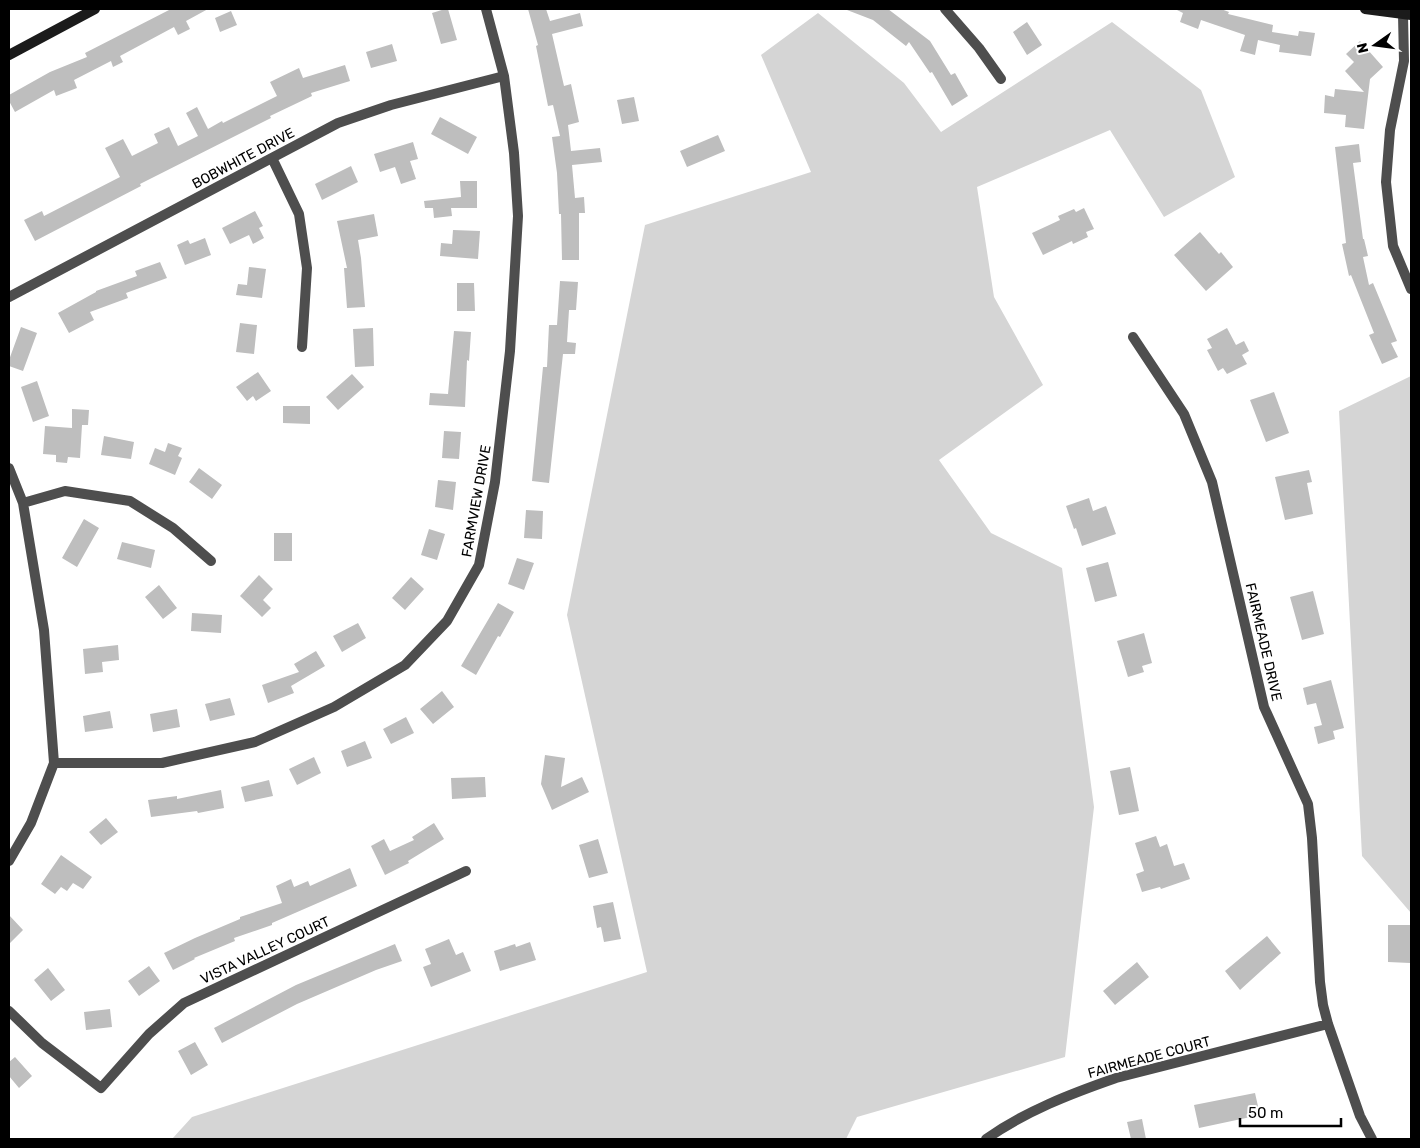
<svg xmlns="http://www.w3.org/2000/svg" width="1420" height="1148" font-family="Rubik,sans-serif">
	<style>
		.green { fill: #d5d5d5 }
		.building { fill: #bebebe }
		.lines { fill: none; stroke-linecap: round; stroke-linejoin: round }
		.street { stroke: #4e4e4e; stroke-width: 10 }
		.secondary { stroke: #1b1b1b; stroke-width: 10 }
		.labels { text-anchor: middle; stroke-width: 4; stroke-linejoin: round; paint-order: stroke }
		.street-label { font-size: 14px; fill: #000; stroke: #fff }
	</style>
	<rect width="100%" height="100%" fill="#fff"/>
	<!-- green -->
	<path class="green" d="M 818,13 L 904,83 L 941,132 L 1112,22 L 1201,90 L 1235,177 L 1164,217 L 1110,130 L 977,187 L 994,297 L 1043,385 L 939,460 L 991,533 L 1062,568 L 1094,807 L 1065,1057 L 857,1117 L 846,1139 L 172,1139 L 192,1117 L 647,972 L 567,615 L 645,225 L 811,172 L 761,55 Z
		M 1411,376 L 1411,913 L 1362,856 L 1339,411 Z"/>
	<!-- building -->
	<path class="building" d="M 171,9 L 208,9 L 186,21 L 190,29 L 178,35 L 174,27 L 120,56 L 123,62 L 113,67 L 111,61 L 74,80 L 77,88 L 56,96 L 54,90 L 15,112 L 9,101 L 9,95 L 50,72 L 87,57 L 85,53 Z
		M 445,9 L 448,9 L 457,40 L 441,44 L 432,13 Z
		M 528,9 L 546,9 L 550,21 L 580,13 L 583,26 L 552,34 L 564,86 L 571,84 L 579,122 L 568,125 L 571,151 L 600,148 L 602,162 L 572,165 L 575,198 L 584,197 L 585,213 L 579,213 L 579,260 L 562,260 L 561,214 L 559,214 L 557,173 L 552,137 L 560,136 L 553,105 L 548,106 L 536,46 L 538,45 Z
		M 847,9 L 888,9 L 930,41 L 951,75 L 955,73 L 968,96 L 952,106 L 932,72 L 930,73 L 909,42 L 906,46 L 873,20 L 847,10 Z
		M 1175,9 L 1221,9 L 1229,12 L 1228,14 L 1273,25 L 1272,32 L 1298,36 L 1299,31 L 1315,33 L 1311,56 L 1279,52 L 1280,45 L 1258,40 L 1255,55 L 1240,51 L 1245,35 L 1201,20 L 1198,29 L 1180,22 L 1183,13 Z
		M 231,11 L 237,25 L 220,32 L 215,18 Z
		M 1027,22 L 1042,45 L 1027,55 L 1013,32 Z
		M 1360,41 L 1383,67 L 1370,79 L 1364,129 L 1345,127 L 1346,115 L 1324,113 L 1325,95 L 1334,97 L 1335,89 L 1364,92 L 1345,71 L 1354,62 L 1346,54 Z
		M 392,44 L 397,61 L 371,68 L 366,52 Z
		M 345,65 L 350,81 L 311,93 L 312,96 L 270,116 L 271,118 L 140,184 L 141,186 L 35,241 L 24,220 L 42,211 L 44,216 L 120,177 L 105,148 L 123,139 L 132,156 L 158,143 L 154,134 L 169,127 L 178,146 L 198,136 L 186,113 L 197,107 L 208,129 L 222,121 L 223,123 L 277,96 L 270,82 L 299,68 L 303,78 Z
		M 634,97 L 639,121 L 622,124 L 617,100 Z
		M 440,117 L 477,137 L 468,154 L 431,134 Z
		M 718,135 L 725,151 L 687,167 L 680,151 Z
		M 413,142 L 418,159 L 410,161 L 416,179 L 401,184 L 395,167 L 380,172 L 374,154 Z
		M 1359,144 L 1361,162 L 1353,163 L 1363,239 L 1364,239 L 1368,256 L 1363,257 L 1369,285 L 1373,283 L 1397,341 L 1391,343 L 1398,357 L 1382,364 L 1369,335 L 1374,333 L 1351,275 L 1349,276 L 1342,244 L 1346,243 L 1335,147 Z
		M 351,166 L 358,182 L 322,200 L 315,184 Z
		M 460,181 L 477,181 L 477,208 L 451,208 L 452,216 L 434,218 L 433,208 L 425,208 L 424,201 L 461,197 Z
		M 1084,208 L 1094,229 L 1086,232 L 1088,237 L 1073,244 L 1072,241 L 1043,255 L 1032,233 L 1060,220 L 1058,216 L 1074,209 L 1076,212 Z
		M 255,211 L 263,226 L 259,228 L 264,238 L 253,244 L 249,235 L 230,244 L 222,228 Z
		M 374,214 L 378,236 L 358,240 L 361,258 L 365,307 L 347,308 L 344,268 L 347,268 L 337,221 Z
		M 453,230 L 480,231 L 478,259 L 440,256 L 441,243 L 452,244 Z
		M 1200,232 L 1219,254 L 1221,252 L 1233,267 L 1206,291 L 1174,255 Z
		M 205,238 L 211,255 L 185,265 L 177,245 L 188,240 L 190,244 Z
		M 160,262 L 167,278 L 126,293 L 128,298 L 90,312 L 94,320 L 69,333 L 58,313 L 96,292 L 96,291 L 137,276 L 135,271 Z
		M 249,267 L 266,269 L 262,298 L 236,295 L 238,284 L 247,285 Z
		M 560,281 L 578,282 L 576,310 L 569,310 L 567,342 L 576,343 L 575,354 L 563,354 L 549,483 L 532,481 L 543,367 L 547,367 L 549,325 L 557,325 Z
		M 457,283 L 474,283 L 475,311 L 457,311 Z
		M 240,323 L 257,325 L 254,354 L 236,352 Z
		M 21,327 L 37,333 L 23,371 L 9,366 L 9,360 Z
		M 373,328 L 374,366 L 355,367 L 353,329 Z
		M 1227,328 L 1236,345 L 1244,341 L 1249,351 L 1242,355 L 1247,364 L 1227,374 L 1223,368 L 1218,371 L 1207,350 L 1212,348 L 1207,339 Z
		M 454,331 L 471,332 L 469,361 L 467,360 L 465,407 L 429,405 L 430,393 L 448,394 Z
		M 258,372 L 271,391 L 256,401 L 253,396 L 247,401 L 236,387 Z
		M 352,374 L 364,387 L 338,410 L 326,397 Z
		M 37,381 L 49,416 L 33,422 L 21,387 Z
		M 1274,392 L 1289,433 L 1266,442 L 1250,400 Z
		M 283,406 L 310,406 L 310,424 L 283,423 Z
		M 72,409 L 89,410 L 88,425 L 82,425 L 80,458 L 68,457 L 67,463 L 56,462 L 56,455 L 43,454 L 45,426 L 72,428 Z
		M 444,431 L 461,432 L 459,459 L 442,458 Z
		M 104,436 L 134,442 L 131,459 L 101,455 Z
		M 168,443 L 182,448 L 178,456 L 182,458 L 175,475 L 149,464 L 155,448 L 165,452 Z
		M 199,468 L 222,485 L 212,499 L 189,482 Z
		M 1309,470 L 1312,482 L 1307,483 L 1313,514 L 1285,520 L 1275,477 Z
		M 438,480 L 456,482 L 453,510 L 435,507 Z
		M 1089,498 L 1093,511 L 1106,506 L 1116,534 L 1082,546 L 1076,528 L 1074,529 L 1066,506 Z
		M 526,510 L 543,511 L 542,539 L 524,538 Z
		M 84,519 L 99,528 L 77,567 L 62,558 Z
		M 429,529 L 445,534 L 437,560 L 421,555 Z
		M 274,533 L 292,533 L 292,561 L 274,561 Z
		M 122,542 L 155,550 L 151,568 L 117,559 Z
		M 517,558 L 534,563 L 524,590 L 508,584 Z
		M 1108,562 L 1117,596 L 1095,602 L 1086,568 Z
		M 259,575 L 273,589 L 263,600 L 271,608 L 262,617 L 240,596 Z
		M 411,577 L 424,589 L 405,610 L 392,598 Z
		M 159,585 L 177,608 L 163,619 L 145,597 Z
		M 1313,591 L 1324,634 L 1302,640 L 1290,597 Z
		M 498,603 L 514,612 L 500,637 L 498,636 L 476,675 L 461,666 Z
		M 192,613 L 222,615 L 221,633 L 191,631 Z
		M 358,623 L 366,638 L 342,652 L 333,636 Z
		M 1144,633 L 1152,663 L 1142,666 L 1144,672 L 1128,677 L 1117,641 Z
		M 118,645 L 119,660 L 102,662 L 103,672 L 85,674 L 83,649 Z
		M 316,651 L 325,666 L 291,686 L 294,693 L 268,703 L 262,685 L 299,672 L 294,664 Z
		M 1331,680 L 1344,728 L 1333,731 L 1335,739 L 1318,744 L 1314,727 L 1322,725 L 1316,703 L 1307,705 L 1303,688 Z
		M 442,691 L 454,707 L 433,724 L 420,709 Z
		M 230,698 L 235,715 L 210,721 L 205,704 Z
		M 177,709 L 180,727 L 153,732 L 150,714 Z
		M 110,711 L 113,728 L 85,732 L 83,716 Z
		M 406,717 L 414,733 L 391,744 L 383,729 Z
		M 365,741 L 372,758 L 347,767 L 341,751 Z
		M 545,755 L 565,758 L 561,787 L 582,777 L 589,792 L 552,810 L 541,784 Z
		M 314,757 L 321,773 L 297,785 L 289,769 Z
		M 1130,767 L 1139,811 L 1119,815 L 1110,771 Z
		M 485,777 L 486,797 L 452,799 L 451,778 Z
		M 269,780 L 273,796 L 245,802 L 241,787 Z
		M 221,790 L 224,808 L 198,813 L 197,811 L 151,817 L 148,800 L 177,796 L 177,799 Z
		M 106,818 L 118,832 L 101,845 L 89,832 Z
		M 434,823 L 444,839 L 408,861 L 409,863 L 385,875 L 371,846 L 384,839 L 390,851 L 414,840 L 412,837 Z
		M 1156,836 L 1160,847 L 1167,844 L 1174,866 L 1184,863 L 1190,879 L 1161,889 L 1160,887 L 1142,892 L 1136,874 L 1144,871 L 1135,843 Z
		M 598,839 L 608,873 L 589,878 L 579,845 Z
		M 61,855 L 92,877 L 83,889 L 73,883 L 67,891 L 61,887 L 55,894 L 41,884 Z
		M 350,868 L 357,886 L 272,923 L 272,925 L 234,938 L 235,941 L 194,958 L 195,959 L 173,970 L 164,953 L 195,938 L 240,919 L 240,917 L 282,903 L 276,886 L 291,879 L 294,887 L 308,881 L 310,886 Z
		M 613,902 L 621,939 L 604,942 L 601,927 L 597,928 L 593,906 Z
		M 9,915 L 23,930 L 9,944 Z
		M 1388,925 L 1410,925 L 1410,963 L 1388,962 Z
		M 1267,936 L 1281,953 L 1240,990 L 1225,971 Z
		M 449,939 L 456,955 L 463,952 L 471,971 L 431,987 L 423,967 L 431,964 L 425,949 Z
		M 530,942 L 536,960 L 500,971 L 494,951 L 515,944 L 516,947 Z
		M 395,944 L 402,961 L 376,970 L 297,1004 L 222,1043 L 214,1028 L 296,985 Z
		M 1137,962 L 1149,977 L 1115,1005 L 1103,991 Z
		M 149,966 L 160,981 L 139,996 L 128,981 Z
		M 48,968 L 65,990 L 51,1001 L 34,980 Z
		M 110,1009 L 112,1027 L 86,1030 L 84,1012 Z
		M 195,1042 L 208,1065 L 191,1075 L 178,1051 Z
		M 15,1057 L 32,1076 L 19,1088 L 9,1076 L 9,1062 Z
		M 1255,1093 L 1260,1115 L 1199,1128 L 1194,1105 Z
		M 1142,1119 L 1146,1139 L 1131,1139 L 1127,1122 Z"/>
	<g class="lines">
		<!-- street -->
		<path class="street" d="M 945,9 L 979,48 L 1001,79
			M 1403,15 L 1404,61 L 1390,130 L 1386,182 L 1393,246 L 1411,289
			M 272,158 L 299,214 L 307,268 L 302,347
			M 9,297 L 338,123 L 391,105 L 504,76
			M 1133,337 L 1184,414 L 1212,482 L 1264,707 L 1308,804 L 1312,838 L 1320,982 L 1323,1005 L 1328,1024 L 1360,1116 L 1372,1139
			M 9,468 L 23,503 L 44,630 L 54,763 L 31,823 L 9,861
			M 23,503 L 65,491 L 130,501 L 173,528 L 211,561
			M 54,763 L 162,763 L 255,742 L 334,707 L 405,665 L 447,621 L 479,565 L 495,482 L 510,351 L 518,216 L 514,153 L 504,76 L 486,9
			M 9,1011 L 42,1043 L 101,1088 L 149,1034 L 184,1003 L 466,871
			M 986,1139 C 1026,1111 1070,1094 1116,1078 L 1328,1024"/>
		<!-- secondary -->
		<path class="secondary" d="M 1365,9 L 1411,15
			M 9,55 L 95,9"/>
	</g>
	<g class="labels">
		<!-- street labels -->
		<g class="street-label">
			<text transform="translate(243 158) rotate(-28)" y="5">BOBWHITE DRIVE</text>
			<text transform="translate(476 501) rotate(-80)" y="5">FARMVIEW DRIVE</text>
			<text transform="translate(1264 642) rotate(77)" y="5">FAIRMEADE DRIVE</text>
			<text transform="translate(265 950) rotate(-25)" y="5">VISTA VALLEY COURT</text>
			<text transform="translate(1149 1057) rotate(-15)" y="5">FAIRMEADE COURT</text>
		</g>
	</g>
	<!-- border -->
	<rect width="1420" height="1148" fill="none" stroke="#000000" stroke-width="20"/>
	<!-- north arrow -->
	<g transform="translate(1375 45) rotate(256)" stroke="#ffffff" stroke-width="4" paint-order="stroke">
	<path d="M0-4L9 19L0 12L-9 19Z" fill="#000000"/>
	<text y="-8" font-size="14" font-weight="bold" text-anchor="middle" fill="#000000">N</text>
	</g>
	<!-- scale -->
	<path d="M1240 1118v8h101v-8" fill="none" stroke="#000000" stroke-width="2.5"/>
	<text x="1248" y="1118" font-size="15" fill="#000000" stroke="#ffffff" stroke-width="4" paint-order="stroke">50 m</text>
</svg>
